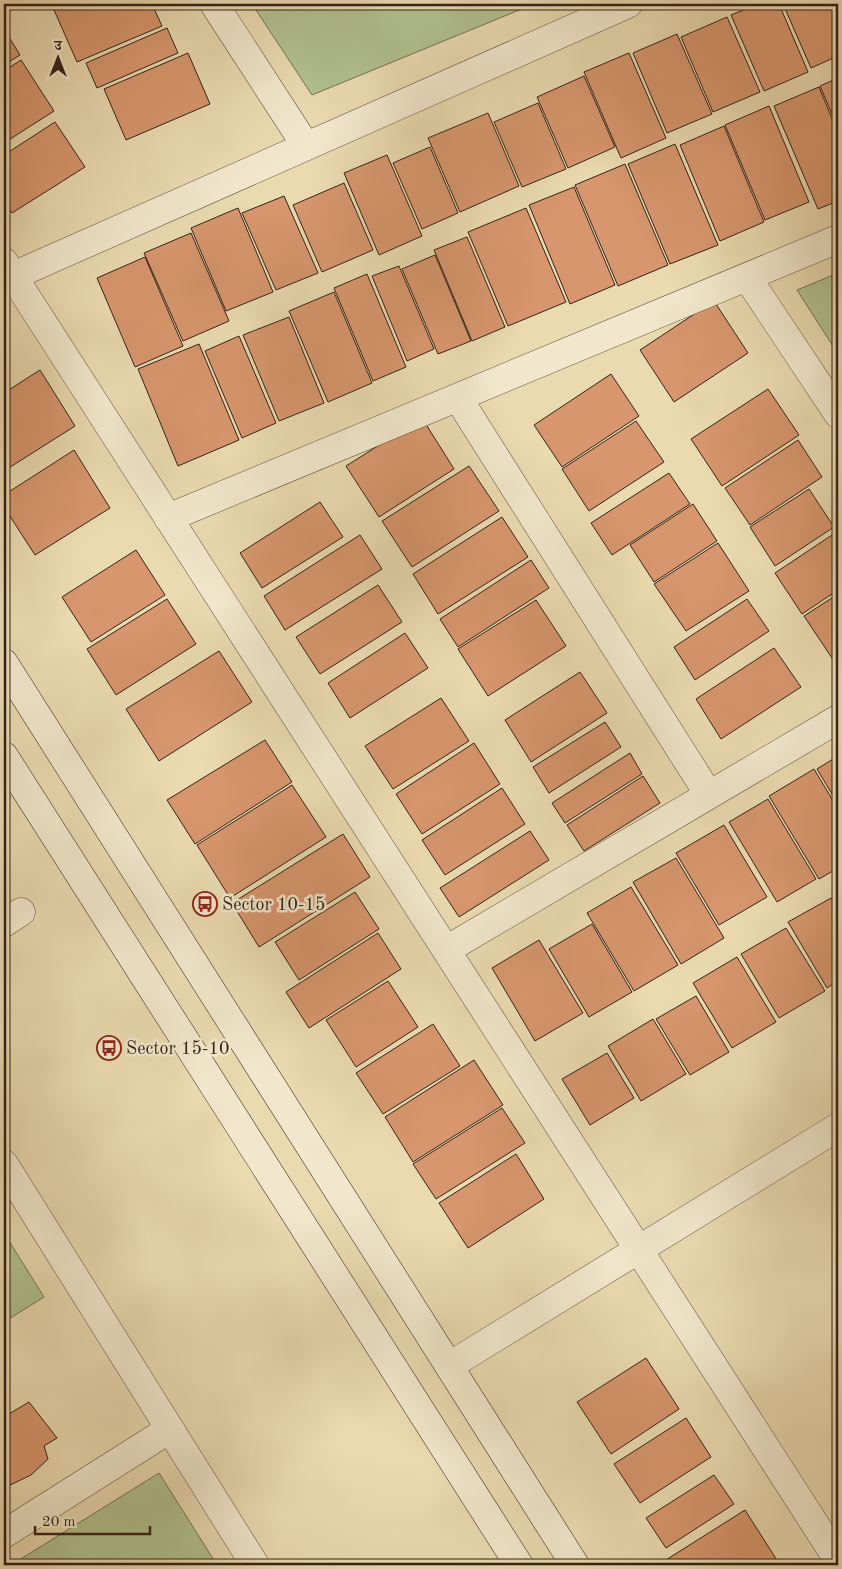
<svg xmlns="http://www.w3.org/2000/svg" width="842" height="1569" font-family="'Old Standard TT','Noto Serif Devanagari',serif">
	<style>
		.green { fill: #b1c190; stroke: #737254 }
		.building { fill: #d7966d; stroke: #352218 }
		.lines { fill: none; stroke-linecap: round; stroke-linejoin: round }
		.street-casing { stroke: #62503e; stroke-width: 29 }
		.secondary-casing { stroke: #352218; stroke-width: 29 }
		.street { stroke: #f1e7cc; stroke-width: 28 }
		.secondary { stroke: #f1e7cc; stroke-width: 28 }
		.labels { text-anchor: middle; stroke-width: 5; stroke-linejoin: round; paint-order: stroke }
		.poi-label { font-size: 18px; fill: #352218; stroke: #f1e7cc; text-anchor: start }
	</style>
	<rect width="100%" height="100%" fill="#eadab0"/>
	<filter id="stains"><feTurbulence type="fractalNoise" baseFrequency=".004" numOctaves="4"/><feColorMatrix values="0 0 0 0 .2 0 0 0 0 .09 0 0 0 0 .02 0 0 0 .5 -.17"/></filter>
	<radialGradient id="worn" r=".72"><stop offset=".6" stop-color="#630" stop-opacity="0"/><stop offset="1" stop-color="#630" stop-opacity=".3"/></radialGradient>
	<!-- green -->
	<path class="green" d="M 252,4 L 534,4 L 312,95 Z
		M 838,273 L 838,354 L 797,290 Z
		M 4,1233 L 44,1297 L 4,1322 Z
		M 159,1473 L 217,1565 L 11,1565 Z"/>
	<!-- building -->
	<path class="building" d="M 68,4 L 152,4 L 162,26 L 77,62 L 54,10 Z
		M 758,4 L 779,4 L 808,72 L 764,91 L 731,15 Z
		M 783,4 L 838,4 L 838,56 L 811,68 Z
		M 727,17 L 760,92 L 713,112 L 681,37 Z
		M 167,28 L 178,53 L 97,88 L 86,63 Z
		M 4,29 L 20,55 L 4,65 Z
		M 677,34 L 712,114 L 667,133 L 633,53 Z
		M 188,53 L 210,104 L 126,140 L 104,89 Z
		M 629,53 L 666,138 L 621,158 L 584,72 Z
		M 21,60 L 54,111 L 4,143 L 4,71 Z
		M 584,76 L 615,147 L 568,168 L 537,97 Z
		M 838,78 L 838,128 L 820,86 Z
		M 819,87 L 838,133 L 838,201 L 818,209 L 774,106 Z
		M 538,103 L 566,169 L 522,187 L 494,122 Z
		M 769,106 L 809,202 L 765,220 L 725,125 Z
		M 488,113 L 519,186 L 460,212 L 428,138 Z
		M 55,122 L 85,167 L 12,213 L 4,202 L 4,155 Z
		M 724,126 L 764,222 L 720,241 L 680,145 Z
		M 675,144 L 718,245 L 670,264 L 628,164 Z
		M 430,147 L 458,213 L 422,229 L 393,163 Z
		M 387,155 L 422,236 L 379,255 L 344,173 Z
		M 625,164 L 668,265 L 618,286 L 575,185 Z
		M 344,183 L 373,250 L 322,272 L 293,205 Z
		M 574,187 L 615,285 L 570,304 L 529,205 Z
		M 284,196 L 318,273 L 276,290 L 242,213 Z
		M 238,208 L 273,292 L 226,311 L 191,228 Z
		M 526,208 L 566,302 L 508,326 L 468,232 Z
		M 191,233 L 229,321 L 183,341 L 144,253 Z
		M 467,237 L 505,327 L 472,341 L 434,250 Z
		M 435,255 L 471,341 L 438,354 L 402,269 Z
		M 145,257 L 183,346 L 135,367 L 97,278 Z
		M 399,266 L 434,349 L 407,361 L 372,276 Z
		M 367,274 L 406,367 L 373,381 L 334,288 Z
		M 334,292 L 372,383 L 328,402 L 289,311 Z
		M 714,301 L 748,353 L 674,402 L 640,350 Z
		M 289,317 L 324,403 L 279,421 L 243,335 Z
		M 239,336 L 276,423 L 242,438 L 205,351 Z
		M 199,344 L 239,440 L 178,466 L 138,369 Z
		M 40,370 L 75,426 L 4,471 L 4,393 Z
		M 611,374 L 639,416 L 562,467 L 534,425 Z
		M 768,389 L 799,435 L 722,486 L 691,439 Z
		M 422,418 L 454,469 L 379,517 L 346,466 Z
		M 636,421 L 664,462 L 589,511 L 562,469 Z
		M 798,440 L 822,477 L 750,525 L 725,488 Z
		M 74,450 L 110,508 L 35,555 L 4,507 L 4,495 Z
		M 469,466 L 499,511 L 412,567 L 382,521 Z
		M 669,473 L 690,504 L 612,555 L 591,523 Z
		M 809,489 L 834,527 L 775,566 L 750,527 Z
		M 320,502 L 343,537 L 262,588 L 240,553 Z
		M 693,504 L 717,541 L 654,582 L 630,545 Z
		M 502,517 L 528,557 L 438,614 L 413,574 Z
		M 838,531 L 838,590 L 802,614 L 775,573 Z
		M 360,535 L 382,569 L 285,630 L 264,596 Z
		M 718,543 L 749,591 L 686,631 L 654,584 Z
		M 136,550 L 165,595 L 91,642 L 62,597 Z
		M 531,560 L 549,588 L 458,647 L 440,619 Z
		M 378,585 L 402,622 L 320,674 L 296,637 Z
		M 838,594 L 838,659 L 834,661 L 804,616 Z
		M 167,599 L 196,644 L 116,695 L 87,649 Z
		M 747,599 L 769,631 L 695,680 L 674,647 Z
		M 536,600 L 566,646 L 488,696 L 458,649 Z
		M 405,633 L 428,668 L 350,718 L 328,683 Z
		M 774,648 L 801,687 L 721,739 L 696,699 Z
		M 219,651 L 252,702 L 159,761 L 126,709 Z
		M 580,672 L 607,713 L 531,762 L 505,720 Z
		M 441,698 L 469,741 L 393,789 L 365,746 Z
		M 605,722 L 621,747 L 549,793 L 533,767 Z
		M 265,740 L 292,782 L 195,844 L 167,800 Z
		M 474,743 L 500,784 L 422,834 L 396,794 Z
		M 630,753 L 642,774 L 565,823 L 552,803 Z
		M 838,756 L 838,804 L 817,769 Z
		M 814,769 L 838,809 L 838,868 L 819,879 L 769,796 Z
		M 643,776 L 660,803 L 584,851 L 567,825 Z
		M 292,785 L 326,837 L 230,898 L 197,845 Z
		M 502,788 L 525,824 L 445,875 L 422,840 Z
		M 768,799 L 816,879 L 777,902 L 729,822 Z
		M 724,825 L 767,897 L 719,925 L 676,853 Z
		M 530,831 L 549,860 L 459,917 L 440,888 Z
		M 343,834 L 370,877 L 259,947 L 232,903 Z
		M 676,858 L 724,938 L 681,964 L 633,882 Z
		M 631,887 L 678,965 L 634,991 L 587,913 Z
		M 355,892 L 379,929 L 299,980 L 275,942 Z
		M 831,898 L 838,909 L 838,981 L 827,988 L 788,922 Z
		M 592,924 L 632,992 L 589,1017 L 549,949 Z
		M 786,928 L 825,991 L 779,1018 L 741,954 Z
		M 378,933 L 401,969 L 309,1028 L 286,992 Z
		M 539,940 L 583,1013 L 535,1041 L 492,968 Z
		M 737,957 L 776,1022 L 732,1048 L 693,983 Z
		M 388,981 L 418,1027 L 356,1067 L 326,1020 Z
		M 696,996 L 729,1052 L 690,1075 L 656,1019 Z
		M 653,1019 L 686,1074 L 641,1101 L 608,1046 Z
		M 433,1024 L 460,1066 L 383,1114 L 356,1073 Z
		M 607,1053 L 634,1098 L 590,1125 L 562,1079 Z
		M 474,1060 L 503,1105 L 413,1162 L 385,1117 Z
		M 502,1108 L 525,1143 L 436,1199 L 413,1164 Z
		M 516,1154 L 544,1199 L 468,1248 L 439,1203 Z
		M 646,1358 L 679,1409 L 611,1454 L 577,1402 Z
		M 29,1402 L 57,1438 L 44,1446 L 48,1459 L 31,1475 L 4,1488 L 4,1417 Z
		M 686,1418 L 711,1457 L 640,1503 L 614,1464 Z
		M 714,1475 L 734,1504 L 666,1548 L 646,1518 Z
		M 745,1510 L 780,1565 L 658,1565 Z"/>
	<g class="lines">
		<defs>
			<path id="street" d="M 214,4 L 306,146
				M 4,262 L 838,1560
				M 13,276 L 628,4
				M 747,277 L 838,414
				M 458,398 L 709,795
				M 168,518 L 838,239
				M 4,923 L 21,912
				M 446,950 L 838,719
				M 4,1164 L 255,1565
				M 449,1366 L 838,1127
				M 4,1534 L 170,1429"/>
			<path id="secondary" d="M 4,663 L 575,1565
				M 4,756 L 519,1565"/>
		</defs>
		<!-- street casing -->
		<use href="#street" class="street-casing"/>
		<!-- secondary casing -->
		<use href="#secondary" class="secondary-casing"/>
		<!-- street -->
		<use href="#street" class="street"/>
		<!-- secondary -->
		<use href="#secondary" class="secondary"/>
	</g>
	<!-- icons -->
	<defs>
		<symbol id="bus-ring" viewBox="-11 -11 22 22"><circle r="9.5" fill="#f1e7cc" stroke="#8f2418" stroke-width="1.5"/><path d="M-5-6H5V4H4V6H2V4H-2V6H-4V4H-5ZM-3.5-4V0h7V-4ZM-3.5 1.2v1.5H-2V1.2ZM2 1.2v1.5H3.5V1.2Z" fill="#8f2418"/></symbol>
	</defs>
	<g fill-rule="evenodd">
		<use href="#bus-ring" x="191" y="890" width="28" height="28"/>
		<use href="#bus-ring" x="95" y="1034" width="28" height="28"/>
	</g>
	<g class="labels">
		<!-- poi labels -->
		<g class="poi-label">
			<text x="222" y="910">Sector 10-15</text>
			<text x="126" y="1054">Sector 15-10</text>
		</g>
	</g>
	<!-- margin -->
	<rect width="842" height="1569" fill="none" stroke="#eadab0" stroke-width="20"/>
	<rect x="5" y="5" width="832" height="1559" fill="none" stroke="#352218" stroke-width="2.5"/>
	<rect x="10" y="10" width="822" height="1549" fill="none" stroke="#352218"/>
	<!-- north arrow -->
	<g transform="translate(58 58)" stroke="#f1e7cc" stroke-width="4" paint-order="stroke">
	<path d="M0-4L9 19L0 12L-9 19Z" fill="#352218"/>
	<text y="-8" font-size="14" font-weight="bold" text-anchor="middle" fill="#352218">उ</text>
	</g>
	<!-- scale -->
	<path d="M35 1526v8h115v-8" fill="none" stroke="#352218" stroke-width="2.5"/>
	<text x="42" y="1526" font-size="15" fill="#352218" stroke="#f1e7cc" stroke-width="4" paint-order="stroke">20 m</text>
	<rect width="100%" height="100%" filter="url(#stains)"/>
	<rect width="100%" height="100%" fill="url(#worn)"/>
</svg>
